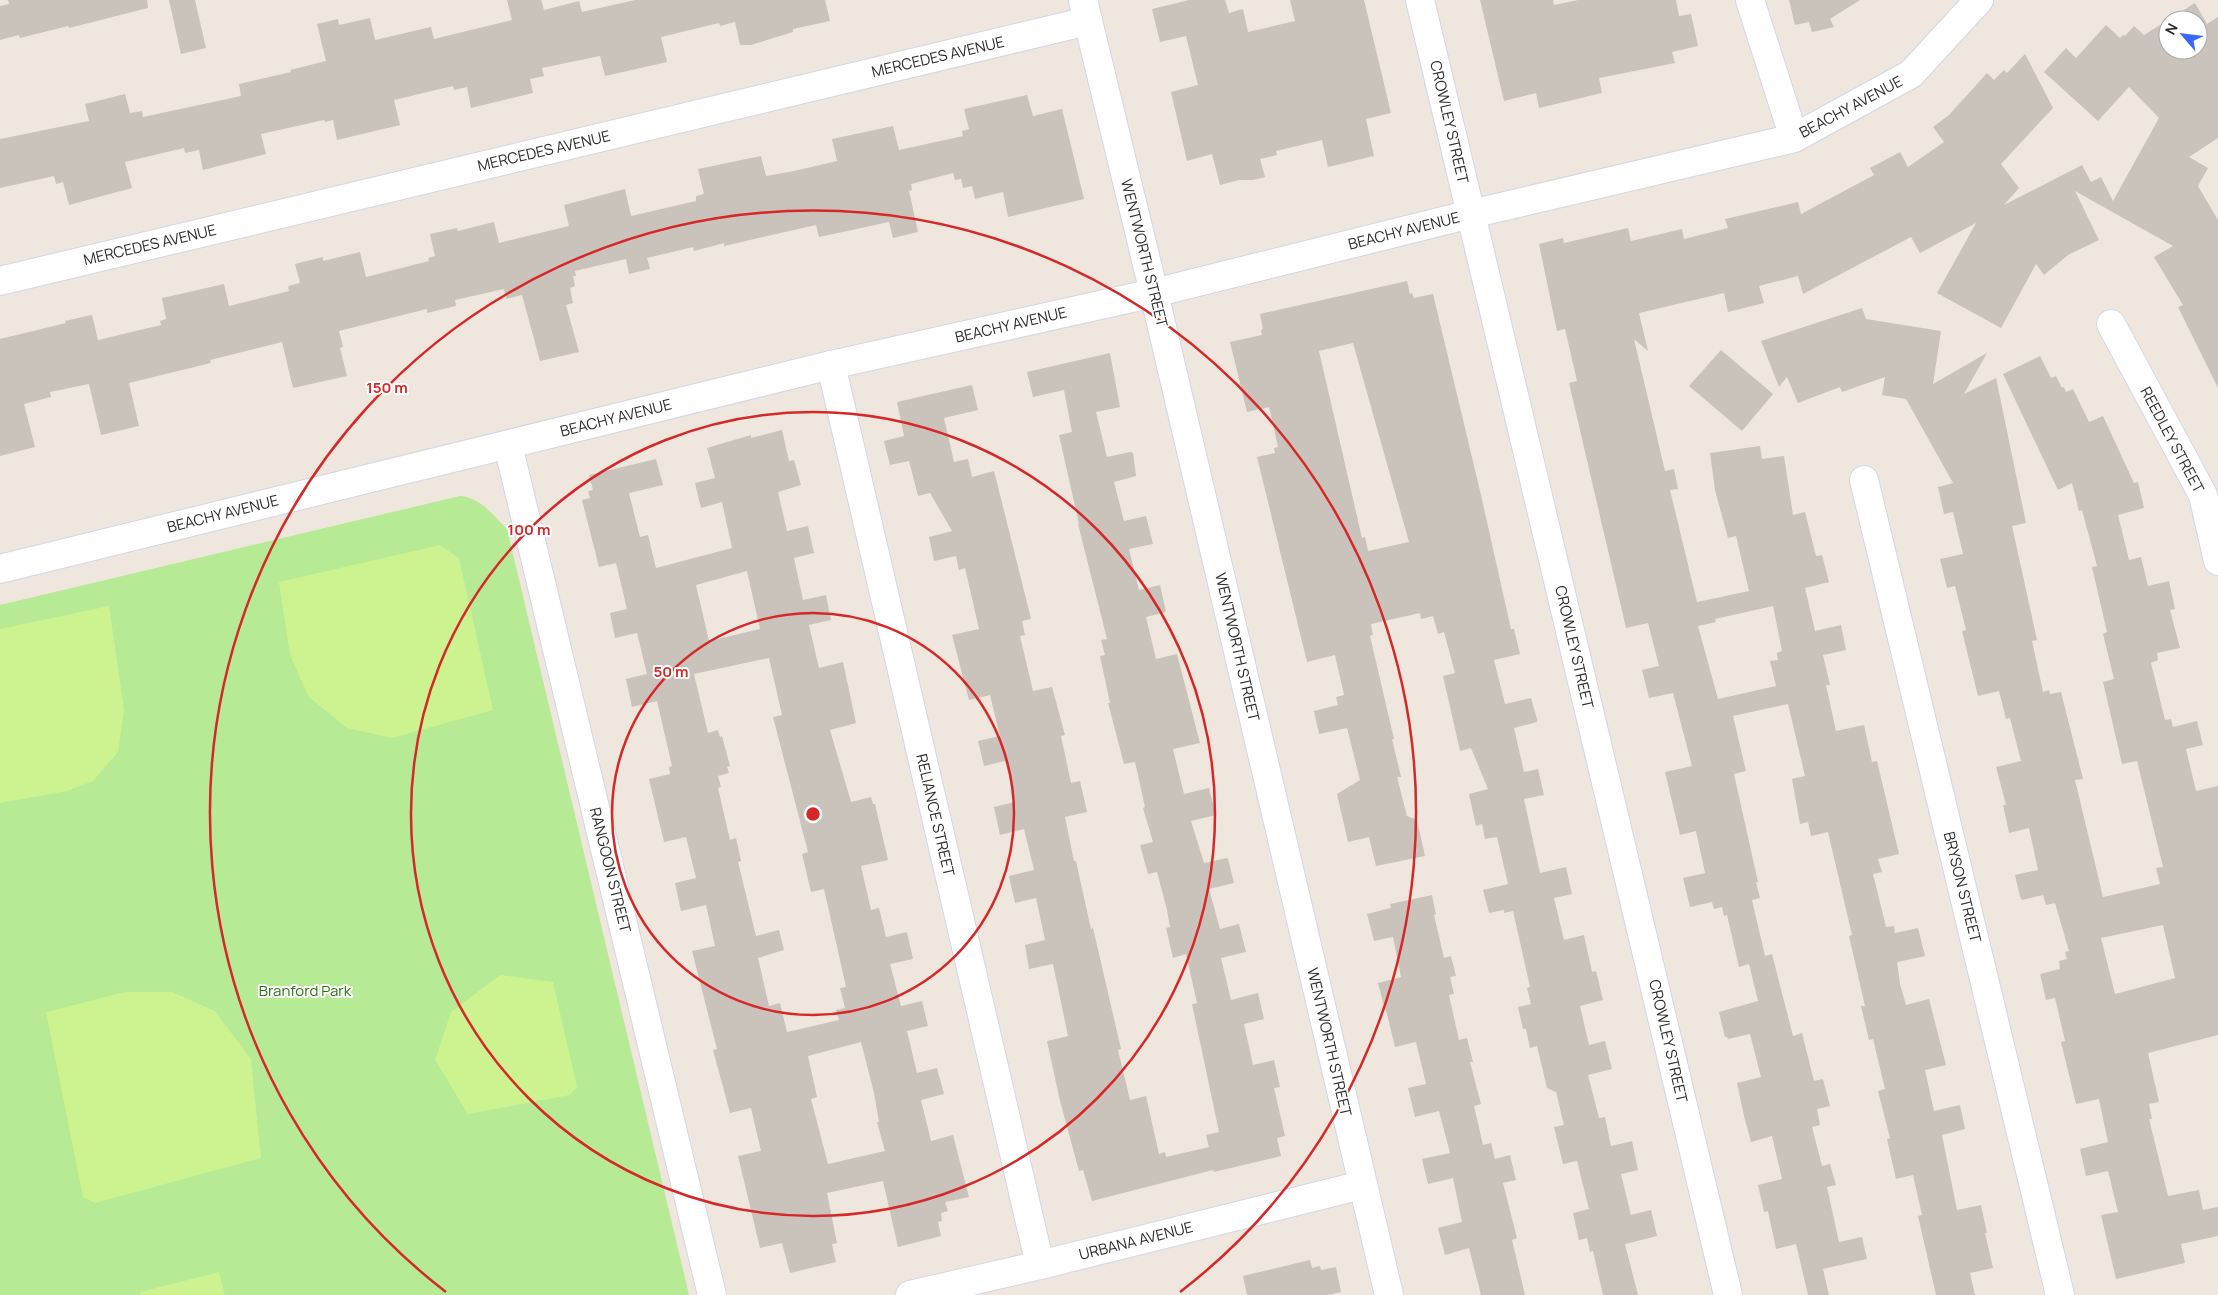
<svg xmlns="http://www.w3.org/2000/svg" width="2218" height="1295" font-family="Manrope,sans-serif">
	<style>
		.green { fill: #b6ea95 }
		.pitch { fill: #cdf290 }
		.building { fill: #cac3bc; fill-rule: evenodd }
		.lines { fill: none; stroke-linecap: round; stroke-linejoin: round }
		.street-casing { stroke: #d2d7e6; stroke-width: 30 }
		.secondary-casing { stroke: #d2d7e6; stroke-width: 30 }
		.street { stroke: #fff; stroke-width: 28 }
		.secondary { stroke: #fff; stroke-width: 28 }
		.ring { fill: none; stroke: #d62828; stroke-width: 2.5 }
		.labels { text-anchor: middle; stroke-width: 4; stroke-linejoin: round; paint-order: stroke }
		.street-label { font-size: 15px; fill: #2c2c2c; stroke: #fff }
		.park-label { font-size: 15px; fill: #2b7114; stroke: #fff }
		.centre { fill: #d62828; stroke: #fff; stroke-width: 2.5 }
		.ring-label { font-size: 15px; text-anchor: middle; font-weight: bold; fill: #d62828; stroke: #fff; stroke-width: 4; stroke-linejoin: round; paint-order: stroke }
	</style>
	<rect width="100%" height="100%" fill="#efe6dd"/>
	<!-- green -->
	<path class="green" d="M 460,496 C 481,498 493,515 507,529 L 689,1295 L 0,1295 L 0,605 Z"/>
	<!-- pitch -->
	<path class="pitch" d="M 440,545 L 459,558 L 493,710 L 392,738 L 347,728 L 309,697 L 290,655 L 279,582 Z
		M 109,606 L 124,710 L 118,752 L 93,781 L 67,791 L 0,803 L 0,629 Z
		M 500,975 L 553,982 L 577,1087 L 570,1095 L 468,1114 L 435,1060 L 451,1012 Z
		M 125,992 L 172,992 L 215,1011 L 251,1059 L 261,1158 L 95,1203 L 83,1197 L 46,1012 Z
		M 219,1272 L 225,1295 L 141,1295 L 140,1292 Z"/>
	<!-- building -->
	<path class="building" d="M 8,0 L 147,0 L 148,8 L 69,28 L 68,26 L 20,38 L 19,35 L 0,40 L 0,6 L 9,4 Z
		M 169,0 L 195,0 L 206,48 L 181,54 Z
		M 507,0 L 541,0 L 544,10 L 579,1 L 582,12 L 635,0 L 825,0 L 830,21 L 793,29 L 793,32 L 751,45 L 740,45 L 735,22 L 720,26 L 719,23 L 661,37 L 667,62 L 605,76 L 600,56 L 542,68 L 544,76 L 530,79 L 533,93 L 471,108 L 467,87 L 454,90 L 453,86 L 394,100 L 400,125 L 337,140 L 333,120 L 325,122 L 324,120 L 261,134 L 266,154 L 203,170 L 199,150 L 185,153 L 184,148 L 125,162 L 132,188 L 69,205 L 63,182 L 56,184 L 54,176 L 0,188 L 0,139 L 89,121 L 85,104 L 125,94 L 130,113 L 142,111 L 143,117 L 241,96 L 239,84 L 291,72 L 290,70 L 326,61 L 317,24 L 338,19 L 339,25 L 370,18 L 375,40 L 431,27 L 434,39 L 512,20 Z
		M 1189,0 L 1225,0 L 1229,13 L 1243,9 L 1248,32 L 1295,21 L 1290,0 L 1364,0 L 1391,113 L 1366,119 L 1374,156 L 1328,167 L 1322,140 L 1276,151 L 1277,155 L 1260,159 L 1265,177 L 1253,180 L 1239,180 L 1220,185 L 1212,154 L 1187,161 L 1171,92 L 1198,85 L 1186,36 L 1160,42 L 1152,9 Z
		M 1480,0 L 1553,0 L 1554,5 L 1578,0 L 1676,0 L 1679,16 L 1691,14 L 1698,46 L 1672,52 L 1675,63 L 1599,78 L 1602,93 L 1539,108 L 1536,93 L 1504,101 Z
		M 1789,0 L 1860,0 L 1830,19 L 1834,27 L 1812,32 L 1809,22 L 1795,25 Z
		M 2195,3 L 2207,24 L 2218,17 L 2218,138 L 2189,157 L 2208,168 L 2198,186 L 2218,220 L 2218,388 L 2178,307 L 2183,305 L 2154,257 L 2173,246 L 2075,191 L 2099,240 L 2068,255 L 2044,275 L 2036,264 L 2001,328 L 1937,293 L 1976,223 L 1920,253 L 1911,237 L 1803,294 L 1798,276 L 1759,286 L 1764,303 L 1728,312 L 1724,293 L 1639,313 L 1648,351 L 1634,339 L 1665,471 L 1674,469 L 1678,489 L 1670,490 L 1697,602 L 1749,591 L 1736,536 L 1728,538 L 1715,490 L 1710,453 L 1760,446 L 1762,459 L 1784,456 L 1793,515 L 1805,512 L 1816,556 L 1822,555 L 1829,582 L 1805,588 L 1815,631 L 1841,625 L 1846,650 L 1823,655 L 1830,685 L 1826,685 L 1836,731 L 1864,725 L 1872,762 L 1877,761 L 1899,854 L 1878,859 L 1882,872 L 1873,874 L 1886,927 L 1894,926 L 1895,933 L 1918,928 L 1925,956 L 1897,962 L 1900,984 L 1906,1005 L 1929,999 L 1946,1065 L 1925,1070 L 1934,1111 L 1960,1105 L 1965,1129 L 1942,1135 L 1957,1210 L 1981,1205 L 1987,1233 L 1985,1233 L 1993,1268 L 1970,1273 L 1975,1295 L 1936,1295 L 1918,1216 L 1922,1215 L 1913,1175 L 1896,1179 L 1887,1139 L 1890,1138 L 1878,1091 L 1885,1089 L 1873,1039 L 1869,1040 L 1861,1006 L 1865,1006 L 1849,936 L 1852,935 L 1828,832 L 1811,836 L 1808,822 L 1800,824 L 1792,779 L 1805,776 L 1788,704 L 1733,716 L 1746,771 L 1734,774 L 1758,882 L 1756,882 L 1760,898 L 1752,900 L 1765,956 L 1772,954 L 1793,1036 L 1802,1033 L 1814,1081 L 1823,1079 L 1830,1106 L 1817,1109 L 1820,1125 L 1812,1127 L 1822,1166 L 1830,1164 L 1836,1185 L 1827,1187 L 1839,1242 L 1862,1237 L 1867,1259 L 1823,1269 L 1829,1295 L 1808,1295 L 1796,1244 L 1776,1249 L 1768,1211 L 1764,1212 L 1758,1185 L 1782,1179 L 1772,1136 L 1751,1142 L 1744,1116 L 1737,1083 L 1761,1077 L 1750,1034 L 1728,1039 L 1727,1037 L 1725,1037 L 1719,1012 L 1758,1001 L 1749,964 L 1739,967 L 1727,915 L 1724,916 L 1722,907 L 1714,909 L 1712,902 L 1690,907 L 1683,878 L 1705,873 L 1696,831 L 1680,835 L 1665,772 L 1692,766 L 1673,693 L 1649,698 L 1642,670 L 1659,666 L 1648,623 L 1626,628 L 1569,383 L 1577,381 L 1565,329 L 1557,331 L 1539,244 L 1563,238 L 1564,243 L 1628,228 L 1631,241 L 1682,229 L 1684,239 L 1728,228 L 1725,219 L 1798,202 L 1801,214 L 1874,175 L 1870,168 L 1900,152 L 1908,167 L 1944,142 L 1933,127 L 1949,115 L 1987,73 L 1994,80 L 2004,70 L 2007,73 L 2025,54 L 2053,108 L 2001,164 L 2019,188 L 2004,205 L 2082,165 L 2091,182 L 2101,177 L 2113,201 L 2159,118 L 2129,87 L 2098,121 L 2044,72 L 2066,48 L 2076,58 L 2106,25 L 2120,38 L 2123,35 L 2125,36 L 2134,26 L 2144,35 ZM 2168,20 L 2198,20 L 2198,50 L 2168,50 ZM 1773,606 L 1782,651 L 1777,653 L 1778,660 L 1770,661 L 1776,686 L 1718,699 L 1698,626 L 1716,622 L 1715,619 Z
		M 1027,95 L 1033,116 L 1062,109 L 1084,199 L 1008,217 L 1003,192 L 975,199 L 972,186 L 963,188 L 961,179 L 955,180 L 953,173 L 911,184 L 912,190 L 909,191 L 918,232 L 893,238 L 889,222 L 819,237 L 816,225 L 724,246 L 724,243 L 694,251 L 693,247 L 647,258 L 650,269 L 629,274 L 626,259 L 575,271 L 576,276 L 573,276 L 575,286 L 570,288 L 573,303 L 566,305 L 579,352 L 540,361 L 522,295 L 506,299 L 504,289 L 455,300 L 456,306 L 427,313 L 427,309 L 339,331 L 343,347 L 340,348 L 347,376 L 293,388 L 282,342 L 210,360 L 211,363 L 129,383 L 139,426 L 101,435 L 89,384 L 50,392 L 51,397 L 24,404 L 35,447 L 0,456 L 0,339 L 66,323 L 65,321 L 92,315 L 98,340 L 161,325 L 160,321 L 166,319 L 162,298 L 224,284 L 229,306 L 289,291 L 288,286 L 300,283 L 295,264 L 323,257 L 323,261 L 360,252 L 366,277 L 429,261 L 428,258 L 435,256 L 430,234 L 457,228 L 458,231 L 494,222 L 499,243 L 569,226 L 564,205 L 625,189 L 631,216 L 696,201 L 696,196 L 704,194 L 698,169 L 761,156 L 766,176 L 794,171 L 837,161 L 832,139 L 893,126 L 899,150 L 963,136 L 962,131 L 969,129 L 964,109 Z
		M 1407,281 L 1410,294 L 1412,293 L 1414,298 L 1433,294 L 1481,495 L 1511,629 L 1514,629 L 1520,654 L 1494,660 L 1505,704 L 1531,698 L 1537,719 L 1537,722 L 1514,728 L 1524,772 L 1538,769 L 1544,795 L 1524,799 L 1540,873 L 1566,867 L 1572,894 L 1554,898 L 1564,940 L 1584,935 L 1592,972 L 1596,971 L 1603,1000 L 1580,1006 L 1589,1045 L 1605,1041 L 1612,1069 L 1588,1075 L 1599,1118 L 1605,1117 L 1611,1146 L 1632,1141 L 1638,1170 L 1621,1174 L 1631,1215 L 1651,1210 L 1657,1236 L 1625,1244 L 1638,1295 L 1603,1295 L 1593,1251 L 1590,1252 L 1587,1238 L 1579,1240 L 1573,1213 L 1589,1209 L 1577,1161 L 1563,1164 L 1554,1127 L 1564,1125 L 1556,1092 L 1547,1088 L 1537,1046 L 1530,1048 L 1526,1029 L 1523,1029 L 1518,1007 L 1531,1004 L 1527,988 L 1530,987 L 1513,911 L 1504,913 L 1504,910 L 1489,913 L 1483,890 L 1508,884 L 1497,837 L 1485,839 L 1482,824 L 1476,826 L 1469,794 L 1488,789 L 1471,748 L 1460,751 L 1443,676 L 1455,673 L 1444,632 L 1438,634 L 1433,616 L 1421,619 L 1420,613 L 1371,624 L 1373,635 L 1370,636 L 1394,739 L 1392,739 L 1401,777 L 1397,777 L 1407,816 L 1417,820 L 1425,856 L 1376,866 L 1369,837 L 1348,842 L 1337,794 L 1360,780 L 1347,728 L 1319,734 L 1314,711 L 1338,705 L 1336,697 L 1344,695 L 1335,655 L 1307,662 L 1257,457 L 1275,453 L 1274,448 L 1278,447 L 1269,407 L 1247,412 L 1230,342 L 1262,335 L 1261,330 L 1263,329 L 1260,314 ZM 1353,343 L 1409,542 L 1368,551 L 1365,537 L 1362,538 L 1319,351 Z
		M 1862,308 L 1866,319 L 1941,331 L 1933,384 L 1987,353 L 1964,394 L 1996,378 L 2026,523 L 2012,526 L 2037,640 L 2032,641 L 2043,692 L 2049,690 L 2050,694 L 2061,692 L 2083,779 L 2075,780 L 2103,897 L 2160,884 L 2156,868 L 2163,867 L 2137,761 L 2122,764 L 2103,682 L 2114,679 L 2103,634 L 2107,632 L 2092,567 L 2097,566 L 2082,510 L 2079,511 L 2072,483 L 2058,490 L 2003,374 L 2040,356 L 2051,378 L 2056,376 L 2062,388 L 2064,387 L 2066,392 L 2073,389 L 2089,422 L 2103,416 L 2134,483 L 2138,482 L 2144,508 L 2118,515 L 2129,560 L 2141,557 L 2148,586 L 2169,581 L 2175,609 L 2170,610 L 2180,648 L 2157,653 L 2158,660 L 2151,663 L 2165,720 L 2171,719 L 2173,727 L 2197,721 L 2203,745 L 2186,749 L 2196,791 L 2218,786 L 2218,1035 L 2148,1053 L 2159,1102 L 2149,1104 L 2152,1119 L 2149,1119 L 2168,1196 L 2199,1190 L 2203,1210 L 2218,1207 L 2218,1236 L 2181,1244 L 2185,1263 L 2116,1279 L 2101,1215 L 2118,1212 L 2108,1171 L 2086,1176 L 2080,1149 L 2108,1142 L 2099,1099 L 2076,1104 L 2061,1042 L 2065,1041 L 2055,998 L 2046,1000 L 2040,974 L 2060,969 L 2059,961 L 2067,959 L 2065,952 L 2069,951 L 2055,903 L 2046,905 L 2043,895 L 2022,900 L 2020,897 L 2015,875 L 2038,870 L 2029,828 L 2009,833 L 2003,805 L 2006,805 L 1996,767 L 2021,761 L 2010,718 L 2006,719 L 1999,691 L 1978,696 L 1962,631 L 1966,630 L 1955,586 L 1947,588 L 1940,559 L 1963,554 L 1953,512 L 1944,514 L 1938,487 L 1953,483 L 1906,399 L 1882,395 L 1885,377 L 1842,392 L 1840,387 L 1798,403 L 1787,377 L 1779,387 L 1761,341 ZM 2163,925 L 2175,978 L 2115,994 L 2101,938 Z
		M 1721,350 L 1773,394 L 1742,431 L 1689,386 Z
		M 1110,353 L 1120,407 L 1096,412 L 1107,457 L 1130,452 L 1133,453 L 1136,476 L 1114,482 L 1124,521 L 1146,516 L 1153,544 L 1129,549 L 1139,590 L 1160,585 L 1166,612 L 1146,617 L 1156,659 L 1177,654 L 1200,743 L 1173,749 L 1184,794 L 1209,788 L 1216,815 L 1191,821 L 1204,863 L 1227,858 L 1228,859 L 1234,883 L 1209,889 L 1220,929 L 1239,924 L 1246,952 L 1221,958 L 1231,1000 L 1258,993 L 1264,1019 L 1244,1024 L 1253,1065 L 1274,1060 L 1280,1087 L 1274,1088 L 1285,1136 L 1277,1138 L 1281,1156 L 1214,1172 L 1213,1170 L 1092,1201 L 1083,1170 L 1079,1171 L 1060,1101 L 1047,1041 L 1068,1036 L 1053,964 L 1029,969 L 1025,945 L 1045,940 L 1036,898 L 1015,903 L 1009,876 L 1034,870 L 1024,829 L 1000,835 L 994,807 L 1015,802 L 1005,761 L 984,766 L 978,741 L 1000,736 L 990,695 L 969,700 L 952,635 L 979,629 L 965,568 L 959,570 L 956,556 L 934,561 L 929,537 L 952,531 L 930,493 L 918,496 L 909,461 L 890,465 L 884,441 L 904,436 L 897,402 L 972,385 L 978,410 L 944,418 L 954,462 L 968,459 L 972,477 L 994,471 L 1031,619 L 1022,621 L 1025,635 L 1020,636 L 1033,691 L 1052,687 L 1065,735 L 1061,736 L 1071,783 L 1080,781 L 1087,812 L 1065,817 L 1074,861 L 1076,861 L 1091,929 L 1093,928 L 1121,1049 L 1118,1050 L 1130,1100 L 1146,1096 L 1159,1154 L 1165,1152 L 1166,1157 L 1209,1147 L 1206,1135 L 1219,1132 L 1192,1004 L 1197,1003 L 1186,954 L 1173,958 L 1166,928 L 1170,927 L 1167,910 L 1157,872 L 1148,874 L 1140,845 L 1153,842 L 1143,808 L 1145,807 L 1135,762 L 1124,764 L 1108,703 L 1110,703 L 1100,656 L 1105,655 L 1101,640 L 1107,639 L 1078,524 L 1079,524 L 1059,435 L 1072,432 L 1064,390 L 1033,397 L 1027,372 Z
		M 782,430 L 789,461 L 794,460 L 801,485 L 778,492 L 787,531 L 808,526 L 814,553 L 794,558 L 803,600 L 826,595 L 831,620 L 809,625 L 819,668 L 843,662 L 856,723 L 830,730 L 851,802 L 871,797 L 873,804 L 875,804 L 888,860 L 861,866 L 871,910 L 879,908 L 886,937 L 907,932 L 913,959 L 890,964 L 901,1006 L 922,1001 L 928,1026 L 907,1031 L 917,1073 L 937,1068 L 944,1094 L 921,1100 L 931,1141 L 953,1135 L 969,1197 L 945,1202 L 948,1211 L 941,1213 L 942,1221 L 938,1222 L 941,1236 L 898,1247 L 883,1181 L 827,1193 L 837,1243 L 832,1244 L 836,1262 L 790,1273 L 782,1243 L 760,1248 L 738,1156 L 761,1151 L 751,1108 L 730,1113 L 713,1050 L 717,1049 L 692,951 L 715,946 L 706,905 L 681,911 L 675,883 L 696,878 L 686,837 L 664,842 L 649,779 L 670,774 L 669,767 L 672,766 L 657,701 L 632,707 L 626,679 L 647,674 L 637,633 L 615,638 L 610,613 L 627,609 L 616,563 L 599,567 L 582,500 L 590,498 L 588,491 L 593,490 L 589,475 L 656,459 L 663,485 L 629,493 L 640,537 L 648,535 L 656,568 L 732,548 L 722,502 L 701,508 L 695,483 L 715,478 L 707,448 L 751,435 L 751,438 ZM 747,571 L 760,629 L 709,641 L 696,585 ZM 769,658 L 782,715 L 773,717 L 808,852 L 802,854 L 811,892 L 824,889 L 846,987 L 840,988 L 845,1008 L 836,1010 L 839,1020 L 787,1032 L 780,1003 L 769,1006 L 758,958 L 784,950 L 779,930 L 756,936 L 738,862 L 741,861 L 736,838 L 730,840 L 718,788 L 721,787 L 718,776 L 729,773 L 727,767 L 730,766 L 722,736 L 720,737 L 718,730 L 708,733 L 694,674 ZM 861,1042 L 874,1093 L 879,1122 L 877,1122 L 885,1151 L 828,1164 L 811,1099 L 817,1097 L 808,1056 Z
		M 1432,895 L 1436,914 L 1434,915 L 1444,958 L 1451,956 L 1456,976 L 1450,977 L 1454,994 L 1449,995 L 1459,1040 L 1467,1038 L 1473,1062 L 1470,1062 L 1481,1104 L 1474,1106 L 1483,1145 L 1491,1143 L 1495,1159 L 1510,1155 L 1516,1180 L 1503,1183 L 1517,1238 L 1512,1240 L 1525,1295 L 1481,1295 L 1469,1248 L 1445,1255 L 1438,1228 L 1462,1222 L 1453,1178 L 1428,1184 L 1422,1159 L 1450,1153 L 1439,1111 L 1415,1117 L 1408,1088 L 1426,1084 L 1416,1042 L 1395,1047 L 1386,1010 L 1385,1010 L 1378,983 L 1401,977 L 1393,937 L 1374,941 L 1367,914 L 1391,908 L 1390,904 Z
		M 1310,1260 L 1312,1268 L 1320,1266 L 1321,1270 L 1336,1267 L 1341,1292 L 1328,1295 L 1247,1295 L 1243,1276 Z"/>
	<g class="lines">
		<defs>
			<path id="street" d="M 1420,0 L 1728,1295
				M 1750,0 L 1794,138
				M 0,281 L 1088,21
				M 1154,293 L 1471,214 L 1794,138 L 1911,74 L 1979,0
				M 2111,324 L 2203,495 L 2218,561
				M 831,365 L 1040,1265
				M 508,445 L 712,1295
				M 1864,480 L 2060,1295
				M 910,1295 L 1040,1265 L 1362,1185"/>
			<path id="secondary" d="M 1083,0 L 1154,293 L 1389,1295
				M 0,569 L 831,365 L 1154,293"/>
		</defs>
		<!-- street casing -->
		<use href="#street" class="street-casing"/>
		<!-- secondary casing -->
		<use href="#secondary" class="secondary-casing"/>
		<!-- street -->
		<use href="#street" class="street"/>
		<!-- secondary -->
		<use href="#secondary" class="secondary"/>
	</g>
	<!-- distance rings -->
	<g class="ring">
		<circle cx="813" cy="814" r="201"/>
		<circle cx="813" cy="814" r="402"/>
		<path d="M446 1292A603 603 0 1 1 1180 1292"/>
	</g>
	<g class="labels">
		<!-- street labels -->
		<g class="street-label">
			<text transform="translate(938 57) rotate(-13)" y="5">MERCEDES AVENUE</text>
			<text transform="translate(1851 107) rotate(-28)" y="5">BEACHY AVENUE</text>
			<text transform="translate(1449 122) rotate(77)" y="5">CROWLEY STREET</text>
			<text transform="translate(544 151) rotate(-13)" y="5">MERCEDES AVENUE</text>
			<text transform="translate(1404 231) rotate(-14)" y="5">BEACHY AVENUE</text>
			<text transform="translate(150 245) rotate(-13)" y="5">MERCEDES AVENUE</text>
			<text transform="translate(1144 253) rotate(76)" y="5">WENTWORTH STREET</text>
			<text transform="translate(1011 325) rotate(-13)" y="5">BEACHY AVENUE</text>
			<text transform="translate(616 418) rotate(-14)" y="5">BEACHY AVENUE</text>
			<text transform="translate(2172 440) rotate(62)" y="5">REEDLEY STREET</text>
			<text transform="translate(223 514) rotate(-14)" y="5">BEACHY AVENUE</text>
			<text transform="translate(1237 647) rotate(77)" y="5">WENTWORTH STREET</text>
			<text transform="translate(1574 647) rotate(77)" y="5">CROWLEY STREET</text>
			<text transform="translate(935 815) rotate(77)" y="5">RELIANCE STREET</text>
			<text transform="translate(610 870) rotate(76)" y="5">RANGOON STREET</text>
			<text transform="translate(1962 887) rotate(76)" y="5">BRYSON STREET</text>
			<text transform="translate(1668 1041) rotate(77)" y="5">CROWLEY STREET</text>
			<text transform="translate(1329 1042) rotate(77)" y="5">WENTWORTH STREET</text>
			<text transform="translate(1136 1241) rotate(-14)" y="5">URBANA AVENUE</text>
		</g>
		<!-- park labels -->
		<g class="park-label">
			<text x="305" y="996">Branford Park</text>
		</g>
	</g>
	<circle cx="813" cy="814" r="8" class="centre"/>
	<g class="ring-label">
		<text x="387" y="393">150 m</text>
		<text x="529" y="535">100 m</text>
		<text x="671" y="677">50 m</text>
	</g>
	<!-- north arrow -->
	<g transform="translate(2183 35) rotate(298)"><circle r="24" fill="#ffffff" stroke="#ababab"/>
	<path d="M0-4L9 19L0 12L-9 19Z" fill="#3a68ff"/>
	<text y="-8" font-size="14" font-weight="bold" text-anchor="middle" fill="#2c2c2c">N</text>
	</g>
</svg>
